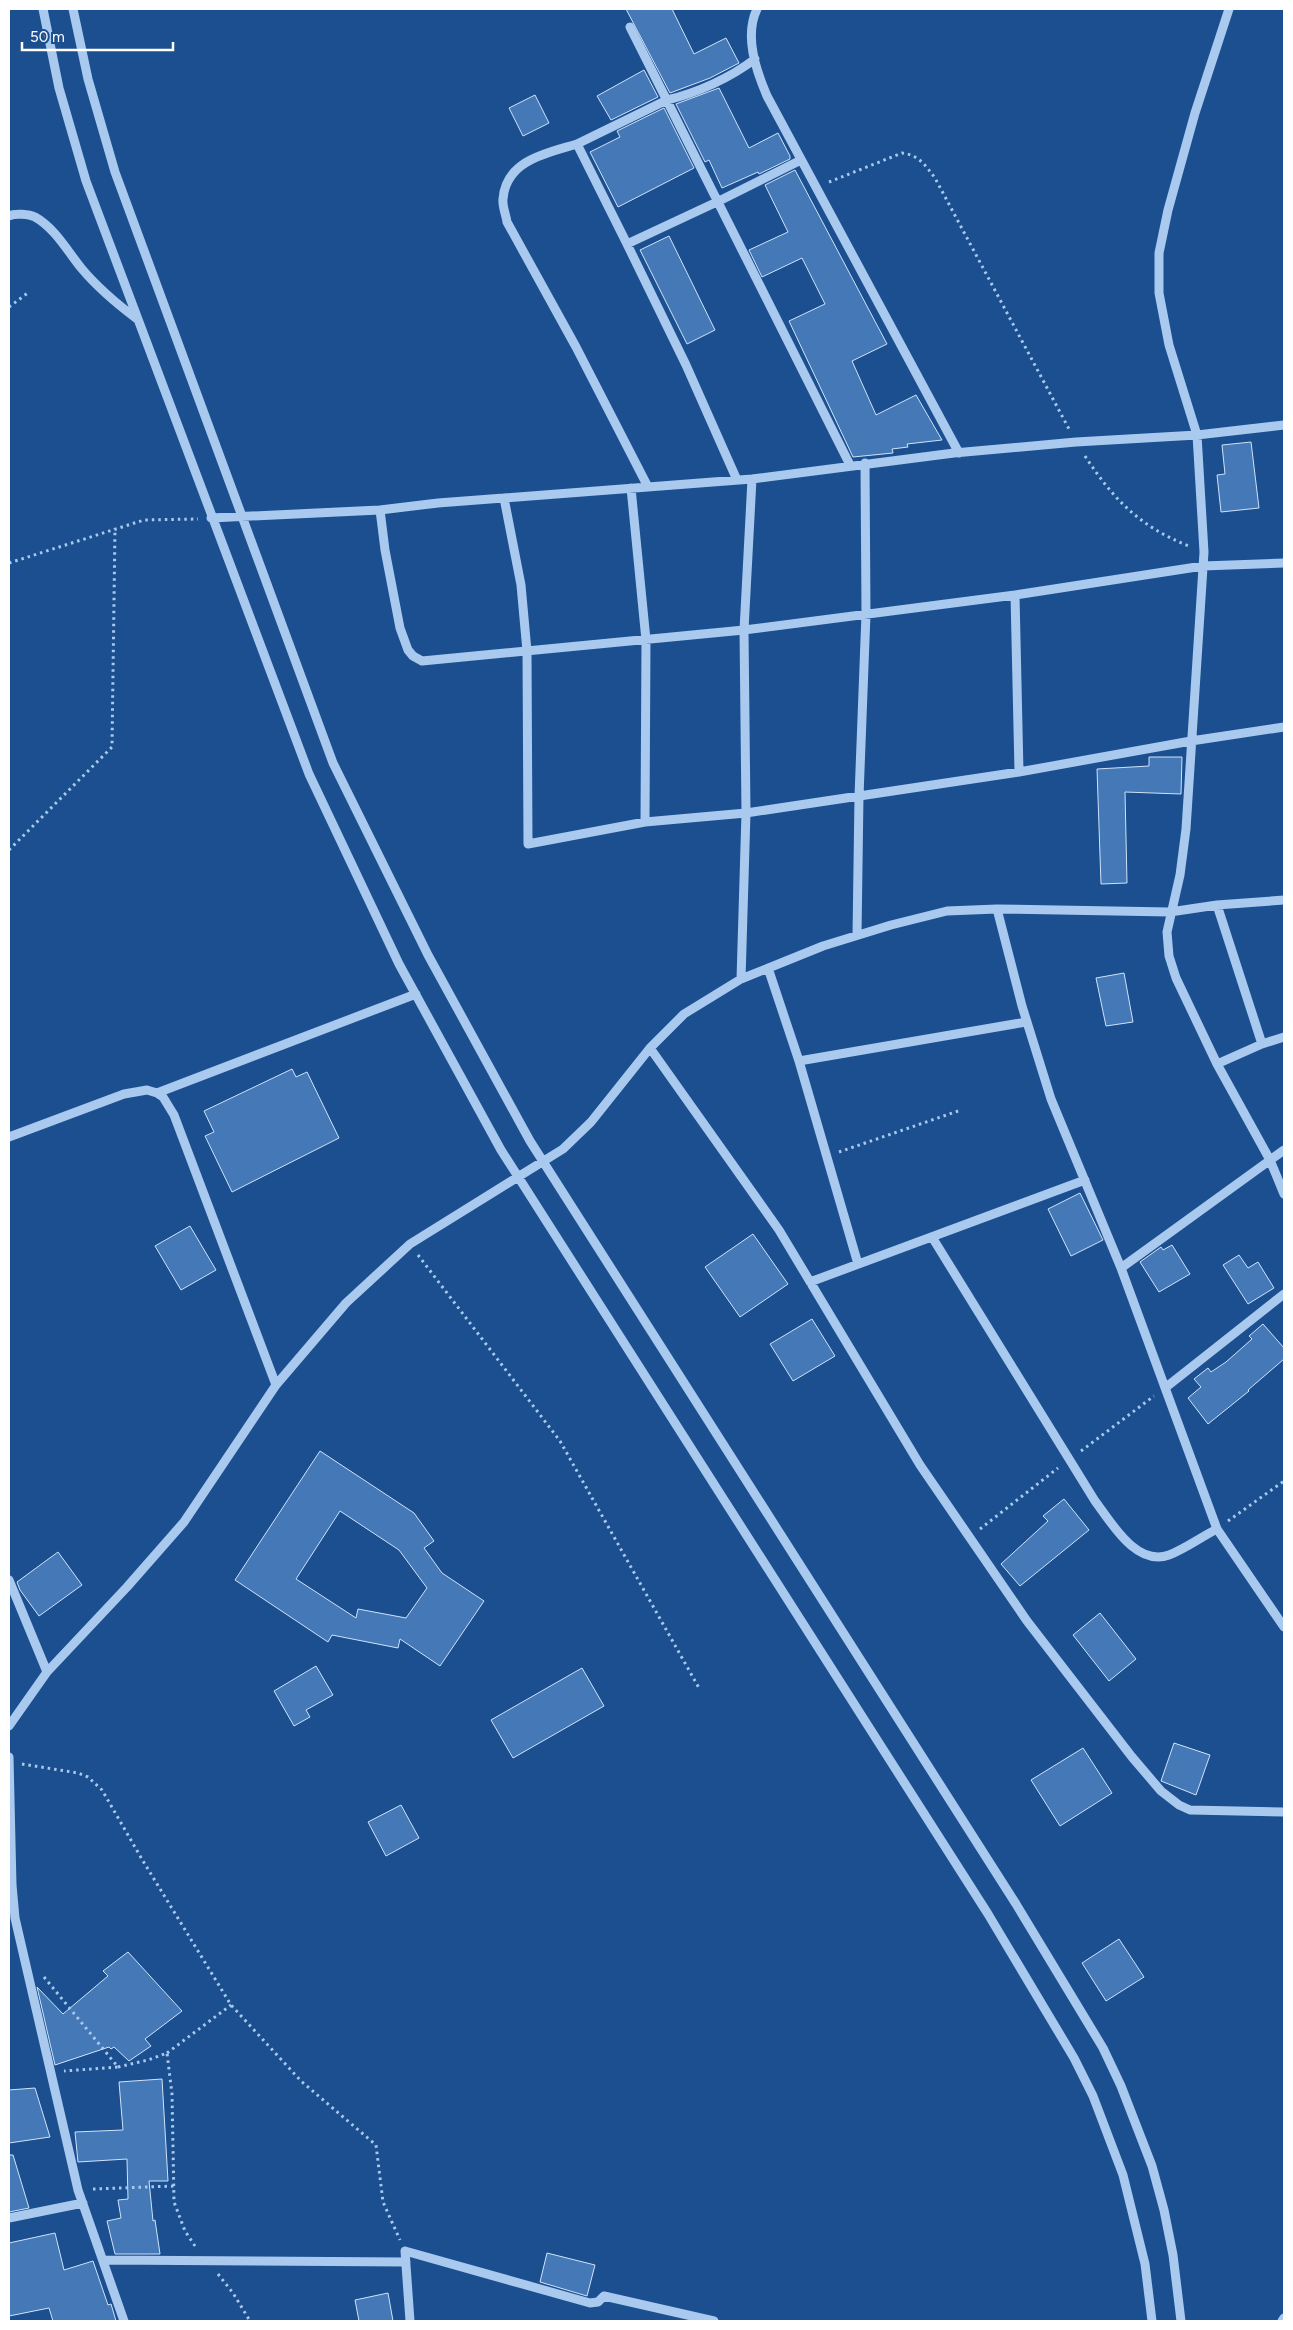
<svg xmlns="http://www.w3.org/2000/svg" width="1293" height="2330" font-family="Figtree,sans-serif">
	<style>
		.building { fill: #4478b7; stroke: #cfe3fa; fill-rule: evenodd }
		.lines { fill: none; stroke-linecap: round; stroke-linejoin: round }
		.path { stroke: #a9c9ee; stroke-width: 3; stroke-dasharray: 2.5 4; stroke-linecap: butt }
		.minor { stroke: #a9c9ee; stroke-width: 9 }
	</style>
	<rect width="100%" height="100%" fill="#1b4f8f"/>
	<!-- building -->
	<path class="building" d="M 626,9 L 672,9 L 694,54 L 726,38 L 739,63 L 710,78 L 670,93 Z
		M 644,70 L 658,97 L 611,120 L 597,96 Z
		M 719,88 L 749,148 L 778,133 L 790,156 L 790,159 L 759,174 L 758,172 L 722,188 L 709,160 L 705,162 L 676,104 Z
		M 535,95 L 549,123 L 523,136 L 509,108 Z
		M 664,108 L 694,168 L 618,207 L 590,152 L 620,137 L 617,131 Z
		M 795,170 L 887,344 L 852,361 L 876,415 L 916,395 L 942,440 L 907,444 L 908,447 L 892,449 L 893,453 L 853,457 L 789,321 L 825,304 L 802,258 L 762,277 L 749,250 L 788,232 L 765,185 Z
		M 669,236 L 715,330 L 687,344 L 640,250 Z
		M 1251,442 L 1259,508 L 1221,512 L 1217,475 L 1225,474 L 1222,445 Z
		M 1149,757 L 1182,757 L 1181,794 L 1125,792 L 1127,883 L 1101,884 L 1097,769 L 1149,766 Z
		M 1124,973 L 1133,1022 L 1106,1026 L 1096,978 Z
		M 292,1069 L 296,1077 L 307,1072 L 339,1138 L 232,1192 L 205,1136 L 214,1132 L 204,1111 Z
		M 1080,1193 L 1103,1240 L 1071,1256 L 1048,1209 Z
		M 190,1226 L 216,1270 L 181,1290 L 155,1246 Z
		M 753,1234 L 788,1284 L 740,1317 L 705,1267 Z
		M 1172,1245 L 1190,1274 L 1159,1292 L 1140,1262 L 1161,1247 L 1163,1250 Z
		M 1239,1255 L 1248,1268 L 1258,1262 L 1274,1288 L 1248,1304 L 1223,1265 Z
		M 812,1319 L 835,1356 L 793,1381 L 770,1344 Z
		M 1263,1324 L 1284,1348 L 1284,1359 L 1248,1390 L 1249,1391 L 1208,1424 L 1188,1398 L 1201,1387 L 1194,1379 L 1208,1368 L 1211,1372 L 1226,1362 L 1252,1339 L 1249,1336 Z
		M 320,1451 L 414,1513 L 434,1541 L 424,1548 L 442,1573 L 484,1601 L 440,1666 L 400,1639 L 398,1648 L 332,1635 L 328,1642 L 235,1580 ZM 340,1511 L 399,1550 L 427,1588 L 406,1618 L 358,1609 L 356,1618 L 296,1579 Z
		M 1064,1499 L 1089,1530 L 1020,1586 L 1001,1564 L 1048,1521 L 1043,1516 Z
		M 58,1552 L 82,1585 L 39,1616 L 20,1590 L 17,1582 Z
		M 1100,1613 L 1136,1659 L 1109,1681 L 1073,1635 Z
		M 316,1666 L 333,1695 L 306,1710 L 310,1717 L 294,1726 L 274,1691 Z
		M 582,1668 L 604,1706 L 513,1758 L 491,1720 Z
		M 1174,1743 L 1210,1755 L 1196,1795 L 1161,1781 Z
		M 1083,1748 L 1112,1793 L 1060,1826 L 1031,1780 Z
		M 401,1805 L 419,1838 L 386,1856 L 368,1822 Z
		M 1119,1939 L 1144,1977 L 1106,2001 L 1082,1963 Z
		M 128,1952 L 182,2011 L 145,2039 L 151,2046 L 129,2061 L 114,2047 L 111,2049 L 109,2047 L 55,2065 L 37,1987 L 63,2014 L 108,1976 L 103,1971 Z
		M 162,2079 L 168,2181 L 149,2181 L 153,2221 L 155,2220 L 160,2254 L 115,2254 L 107,2221 L 121,2218 L 118,2200 L 128,2199 L 127,2159 L 78,2162 L 75,2132 L 123,2130 L 119,2082 Z
		M 35,2088 L 50,2137 L 9,2143 L 9,2090 Z
		M 9,2155 L 13,2155 L 29,2208 L 9,2212 Z
		M 55,2233 L 64,2270 L 93,2261 L 108,2305 L 111,2304 L 116,2321 L 53,2321 L 49,2308 L 9,2316 L 9,2243 Z
		M 547,2253 L 595,2265 L 587,2296 L 540,2282 Z
		M 388,2293 L 393,2321 L 359,2321 L 355,2300 Z"/>
	<g class="lines">
		<!-- path -->
		<path class="path" d="M 829,182 L 902,153 C 919,155 926,166 935,178 L 1069,429
			M 9,307 L 29,292
			M 1085,456 C 1113,499 1140,527 1189,546
			M 9,563 L 144,520 L 198,519
			M 9,850 L 112,747 L 115,528
			M 839,1152 L 961,1110
			M 418,1255 L 560,1441 L 699,1688
			M 1081,1451 L 1154,1396
			M 1228,1521 L 1284,1481
			M 980,1529 L 1058,1468
			M 22,1764 L 78,1773 L 88,1777 L 102,1790 L 143,1861 L 231,2005 L 301,2081 L 376,2145 L 383,2202 L 400,2240
			M 44,1977 L 118,2067 L 64,2071
			M 167,2053 L 231,2005
			M 118,2067 L 148,2060 L 167,2053 L 172,2094 L 174,2202 L 185,2231 L 195,2246
			M 93,2189 L 175,2186
			M 218,2274 L 233,2293 L 250,2321"/>
		<!-- minor -->
		<path class="minor" d="M 43,9 L 59,88 L 86,181 L 309,774 L 399,964 L 501,1150 L 988,1914 L 1074,2058 L 1093,2096 L 1123,2175 L 1145,2264 L 1152,2321
			M 73,9 L 88,79 L 115,172 L 333,763 L 428,955 L 530,1141 L 1016,1904 L 1103,2048 L 1121,2086 L 1152,2166 L 1164,2210 L 1173,2255 L 1181,2321
			M 757,9 C 744,36 756,70 767,96 L 959,453
			M 1229,9 L 1195,113 L 1168,210 L 1159,253 L 1159,293 L 1169,345 L 1197,435 L 1204,552 L 1186,829 L 1180,875 L 1167,932 L 1169,956 L 1176,978 L 1217,1064 L 1270,1160 L 1284,1194
			M 630,27 L 850,465
			M 577,144 L 667,100 C 697,93 730,78 755,59
			M 9,216 C 15,213 29,214 35,217 C 55,228 68,252 82,269 C 98,288 117,304 137,319
			M 627,244 L 577,144 C 547,153 506,160 503,199 C 502,206 506,215 507,222 L 576,347 L 648,487
			M 737,480 L 686,365 L 627,244 L 719,201 L 801,160
			M 631,488 L 646,640 L 645,822
			M 504,498 L 521,585 L 527,651 L 528,844 L 645,822 L 746,813 L 1019,772 L 1191,741 L 1284,727
			M 380,510 L 385,550 L 400,628 L 408,650 L 413,656 L 422,661 L 744,630 L 1015,595 L 1203,566 L 1284,563
			M 211,518 L 380,510 L 438,503 L 752,479 L 954,453 L 1076,442 L 1197,435 L 1284,425
			M 1015,595 L 1019,772
			M 1217,905 L 1262,1044
			M 997,909 L 1022,1006 L 1051,1099 L 1121,1268 L 1217,1529 L 1284,1627
			M 857,935 L 859,796 L 866,614 L 865,463
			M 768,968 L 799,1061 L 1026,1022
			M 741,979 L 746,813 L 744,630 L 752,479
			M 650,1048 L 779,1230 L 920,1465 L 1027,1621 L 1132,1757 L 1161,1791 L 1179,1805 L 1190,1810 L 1284,1812
			M 799,1061 L 858,1264
			M 1217,1064 L 1262,1044 L 1284,1037
			M 157,1093 L 163,1097 L 174,1115 L 276,1385
			M 9,1137 L 124,1094 L 147,1090 L 157,1093 L 416,994
			M 932,1237 L 1095,1501 C 1111,1522 1136,1567 1169,1555 C 1185,1549 1201,1537 1217,1529
			M 1121,1268 L 1284,1150
			M 810,1282 L 1085,1180
			M 1165,1388 L 1284,1294
			M 9,1580 L 47,1672 L 9,1726
			M 47,1672 L 127,1587 L 184,1522 L 276,1385 L 346,1303 L 410,1244 L 563,1149 L 591,1122 L 650,1048 L 684,1014 L 741,979 L 823,946 L 891,925 L 947,911 L 997,909 L 1170,912 L 1217,905 L 1284,900
			M 9,1757 L 12,1885 L 15,1918 L 78,2190 L 124,2321
			M 9,2218 L 83,2203
			M 104,2260 L 406,2262
			M 410,2321 L 405,2251 L 590,2303 L 598,2302 L 604,2296 L 714,2321
			M 1282,2321 L 1284,2318"/>
	</g>
	<!-- border -->
	<rect width="1293" height="2330" fill="none" stroke="#ffffff" stroke-width="20"/>
	<!-- scale -->
	<path d="M22 42v8h151v-8" fill="none" stroke="#ffffff" stroke-width="2.5"/>
	<text x="30" y="42" font-size="15" fill="#ffffff" stroke="#1b4f8f" stroke-width="4" paint-order="stroke">50 m</text>
</svg>
